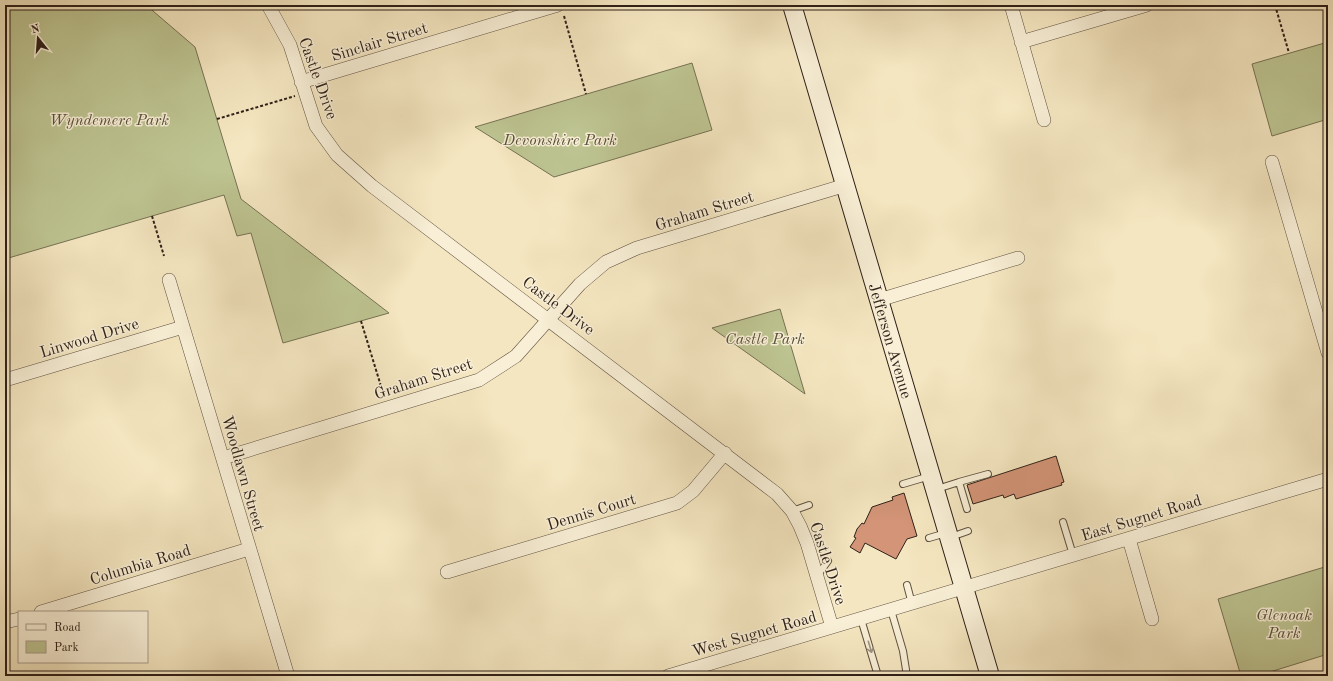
<svg xmlns="http://www.w3.org/2000/svg" width="1333" height="681" font-family="'Old Standard TT',serif">
	<style>
		.green { fill: #bdc491; stroke: #767254 }
		.building { fill: #d39477; stroke: #2f2018 }
		.lines { fill: none; stroke-linecap: round; stroke-linejoin: round }
		.lane-casing { stroke: #605242; stroke-width: 8 }
		.street-casing { stroke: #605242; stroke-width: 14 }
		.secondary-casing { stroke: #2f2018; stroke-width: 20 }
		.path { stroke: #2f2018; stroke-width: 2; stroke-dasharray: 3 2; stroke-linecap: butt }
		.lane { stroke: #f8efd6; stroke-width: 6 }
		.street { stroke: #f8efd6; stroke-width: 13 }
		.secondary { stroke: #f8efd6; stroke-width: 18 }
		.oneway { stroke: #9e9280 }
		.labels { text-anchor: middle; stroke-width: 3; stroke-linejoin: round; paint-order: stroke }
		.street-label { font-size: 16px; fill: #2f2018; stroke: #f8efd6 }
		.park-label { font-size: 16px; font-style: italic; fill: #5a513c; stroke: #f8efd6 }
	</style>
	<rect width="100%" height="100%" fill="#f4e6c0"/>
	<filter id="stains"><feTurbulence type="fractalNoise" baseFrequency=".005" numOctaves="4"/><feColorMatrix values="0 0 0 0 .2 0 0 0 0 .09 0 0 0 0 .02 0 0 0 .5 -.17"/></filter>
	<radialGradient id="worn" r=".72"><stop offset=".6" stop-color="#630" stop-opacity="0"/><stop offset="1" stop-color="#630" stop-opacity=".3"/></radialGradient>
	<!-- green -->
	<path class="green" d="M 5,5 L 146,5 L 195,47 L 241,199 L 389,313 L 283,343 L 251,233 L 237,236 L 224,195 L 5,259 Z
		M 1328,42 L 1328,119 L 1272,136 L 1252,64 Z
		M 692,63 L 712,130 L 554,177 L 475,127 Z
		M 780,309 L 805,394 L 712,328 Z
		M 1328,566 L 1328,654 L 1257,676 L 1241,676 L 1218,599 Z"/>
	<!-- building -->
	<path class="building" d="M 1056,456 L 1064,482 L 1061,483 L 1062,485 L 1016,499 L 1014,494 L 1004,498 L 1003,495 L 973,504 L 967,485 Z
		M 904,493 L 917,536 L 907,539 L 896,559 L 865,543 L 860,553 L 850,547 L 856,538 L 854,537 L 857,529 L 862,523 L 864,524 L 872,507 L 893,500 L 892,497 Z"/>
	<g class="lines">
		<defs>
			<path id="lane" d="M 959,482 L 988,474
				M 903,484 L 930,476
				M 937,489 L 959,482 L 967,509
				M 792,511 L 809,505
				M 1063,522 L 1073,555
				M 951,537 L 968,531
				M 929,538 L 946,533
				M 817,576 L 828,561
				M 907,585 L 912,604
				M 891,610 L 903,651 L 907,676
				M 861,619 L 878,676"/>
			<path id="street" d="M 268,5 L 290,45 L 316,126 L 337,155 L 372,186 L 777,494 L 792,511 L 800,526 L 807,543 L 832,627
				M 1011,5 L 1044,120
				M 1021,42 L 1147,5
				M 301,82 L 558,5
				M 1272,162 L 1328,353
				M 169,280 L 288,676
				M 879,300 L 1018,258
				M 5,380 L 183,327
				M 223,458 L 479,380 L 516,356 L 580,284 L 606,262 L 637,248 L 846,185
				M 1129,539 L 1152,619
				M 447,572 L 677,503 L 693,491 L 725,453
				M 41,612 L 249,549
				M 5,622 L 19,619
				M 668,676 L 1328,479"/>
			<g id="secondary">
				<path id="s1" d="M 792,5 L 990,676"/>
			</g>
		</defs>
		<!-- lane casing -->
		<use href="#lane" class="lane-casing"/>
		<!-- street casing -->
		<use href="#street" class="street-casing"/>
		<!-- secondary casing -->
		<use href="#secondary" class="secondary-casing"/>
		<!-- path -->
		<path class="path" d="M 1275,5 L 1289,53
			M 564,16 L 586,94
			M 217,119 L 295,96
			M 152,216 L 164,256
			M 361,321 L 384,396
			M 1266,673 L 1266,676"/>
		<!-- lane -->
		<use href="#lane" class="lane"/>
		<!-- street -->
		<use href="#street" class="street"/>
		<!-- secondary -->
		<use href="#secondary" class="secondary"/>
	</g>
	<!-- one-way arrows -->
	<defs><path id="oneway-shaft" d="M-6 0H5M1.5-3L5.5 0L1.5 3" fill="none" stroke-width="1.6" stroke-linecap="round" stroke-linejoin="round"/></defs>
	<use class="oneway" href="#oneway-shaft" transform="translate(870 647) rotate(73)"/>
	<g class="labels">
		<!-- street labels -->
		<g class="street-label">
			<text transform="translate(379 41) rotate(-17)" y="6">Sinclair Street</text>
			<text transform="translate(319 78) rotate(70)" y="6">Castle Drive</text>
			<text transform="translate(704 210) rotate(-17)" y="6">Graham Street</text>
			<text transform="translate(559 305) rotate(37)" y="6">Castle Drive</text>
			<text transform="translate(89 337) rotate(-17)" y="6">Linwood Drive</text>
			<text dy="6" stroke="none"><textPath href="#s1" startOffset="350">Jefferson Avenue</textPath></text>
			<text transform="translate(423 378) rotate(-18)" y="6">Graham Street</text>
			<text transform="translate(244 473) rotate(74)" y="6">Woodlawn Street</text>
			<text transform="translate(591 511) rotate(-17)" y="6">Dennis Court</text>
			<text transform="translate(1141 517) rotate(-17)" y="6">East Sugnet Road</text>
			<text transform="translate(829 563) rotate(72)" y="6">Castle Drive</text>
			<text transform="translate(140 564) rotate(-17)" y="6">Columbia Road</text>
			<text transform="translate(754 633) rotate(-16)" y="6">West Sugnet Road</text>
		</g>
		<!-- park labels -->
		<g class="park-label">
			<text x="109" y="125">Wyndemere Park</text>
			<text x="560" y="145">Devonshire Park</text>
			<text x="765" y="344">Castle Park</text>
			<text x="1284" y="620">Glenoak<tspan x="1284" dy="18">Park</tspan></text>
		</g>
	</g>
	<!-- margin -->
	<rect width="1333" height="681" fill="none" stroke="#f4e6c0" stroke-width="20"/>
	<rect x="6" y="6" width="1321" height="669" fill="none" stroke="#2f2018" stroke-width="2"/>
	<rect x="10" y="10" width="1313" height="661" fill="none" stroke="#2f2018"/>
	<!-- legend -->
	<rect x="18" y="611" width="130" height="52" fill="#f8efd6" stroke="#a89c8a"/>
	<rect x="26" y="624" width="20" height="6" fill="#f8efd6" stroke="#a89c8a"/>
	<text x="54" y="631" font-size="12" fill="#2f2018">Road</text>
	<rect x="26" y="641" width="20" height="12" fill="#bdc491" stroke="#a89c8a"/>
	<text x="54" y="651" font-size="12" fill="#2f2018">Park</text>
	<!-- north arrow -->
	<g transform="translate(38 38) rotate(343)" stroke="#f8efd6" stroke-width="3" paint-order="stroke">
	<path d="M0-3L7 15L0 10L-7 15Z" fill="#2f2018"/>
	<text y="-6" font-size="11" font-weight="bold" text-anchor="middle" fill="#2f2018">N</text>
	</g>
	<rect width="100%" height="100%" filter="url(#stains)"/>
	<rect width="100%" height="100%" fill="url(#worn)"/>
</svg>
